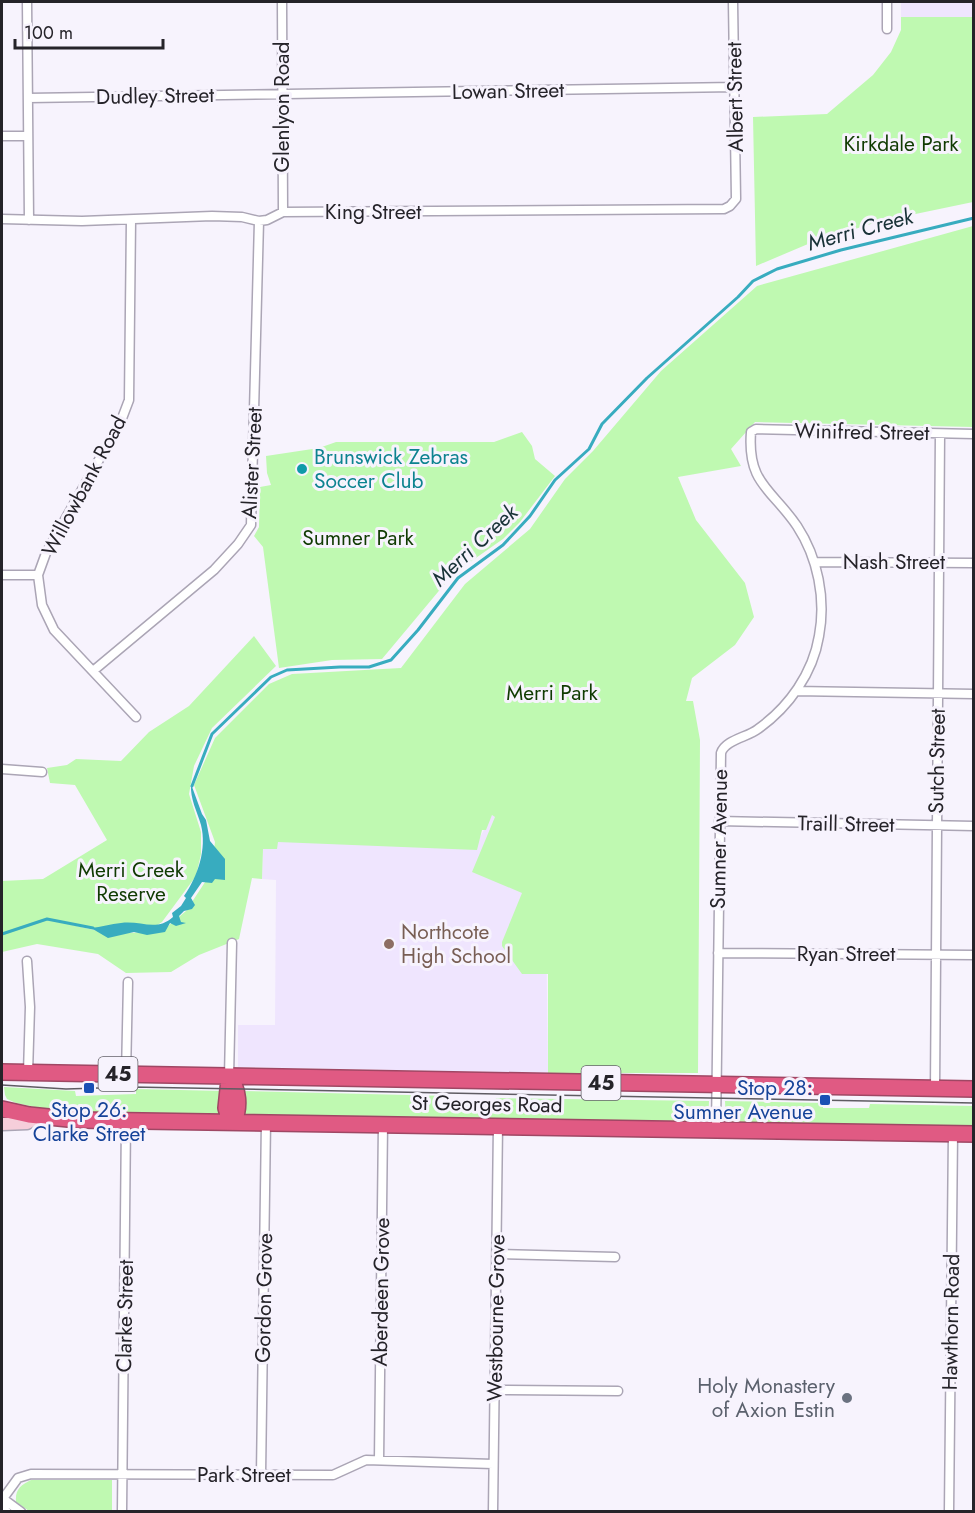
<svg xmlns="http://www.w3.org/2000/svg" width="975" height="1513" font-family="Jost,sans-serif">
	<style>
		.built { fill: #efe5fe }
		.green { fill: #bff9b1 }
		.water { fill: #38acbf }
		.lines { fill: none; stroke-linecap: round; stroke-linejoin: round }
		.stream { stroke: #38acbf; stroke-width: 3 }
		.street-casing { stroke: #aba5b5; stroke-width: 11 }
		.secondary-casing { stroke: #aba5b5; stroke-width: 15 }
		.highway-casing { stroke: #9f4764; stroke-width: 18 }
		.street { stroke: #fff; stroke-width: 8 }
		.secondary { stroke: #f6ceda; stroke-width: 12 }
		.highway { stroke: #e05a83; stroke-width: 15 }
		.tram { stroke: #5f5c63; stroke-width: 1.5 }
		.culture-dot { fill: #0f9aa8; stroke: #f7f3fd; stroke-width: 2 }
		.education-dot { fill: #8d6e63; stroke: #f7f3fd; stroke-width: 2 }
		.transit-dot { fill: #1a4fb4; stroke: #f7f3fd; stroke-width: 2 }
		.worship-dot { fill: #6b7280; stroke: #f7f3fd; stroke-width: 2 }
		.labels { text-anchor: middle; stroke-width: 6; stroke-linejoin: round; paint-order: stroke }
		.shield { fill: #f7f3fd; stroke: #646169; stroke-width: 1.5 }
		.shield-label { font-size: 20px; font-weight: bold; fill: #252329 }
		.street-label { font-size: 21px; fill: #252329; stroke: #f7f3fd }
		.park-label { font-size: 21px; fill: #103b02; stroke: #f7f3fd }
		.culture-label { font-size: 21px; fill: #0d838f; stroke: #f7f3fd; text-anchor: start }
		.education-label { font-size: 21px; fill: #785e54; stroke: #f7f3fd; text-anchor: start }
		.transit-label { font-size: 21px; fill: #164399; stroke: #f7f3fd; text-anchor: end }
		.worship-label { font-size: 21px; fill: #5b616d; stroke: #f7f3fd; text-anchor: end }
		.water-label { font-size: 22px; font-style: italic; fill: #193237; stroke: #f7f3fd }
	</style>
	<rect width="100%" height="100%" fill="#f7f3fd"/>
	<!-- built -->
	<path class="built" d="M 901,2 L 973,2 L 973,18 L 901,17 Z
		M 492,815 L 545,837 L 548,1073 L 238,1067 L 238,1025 L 275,1025 L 276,880 L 262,879 L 263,849 L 277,842 L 479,839 Z"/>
	<!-- green -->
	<path class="green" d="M 901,17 L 973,17 L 973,202 L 877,222 L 808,244 L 756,266 L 753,117 L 827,114 L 873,75 L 891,52 L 901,30 Z
		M 973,226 L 973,427 L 755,422 L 731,449 L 741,466 L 678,477 L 696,520 L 745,583 L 754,617 L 735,645 L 692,678 L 686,701 L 693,701 L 700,740 L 698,1073 L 548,1073 L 548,974 L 522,974 L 502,946 L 502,942 L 522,893 L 472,872 L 495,817 L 492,815 L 486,830 L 482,830 L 477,850 L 278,842 L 277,849 L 263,849 L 262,879 L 252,878 L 239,939 L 199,955 L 171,972 L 126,973 L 98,954 L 37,944 L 2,952 L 2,881 L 43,879 L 107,840 L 75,785 L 50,783 L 47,768 L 67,765 L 76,759 L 121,761 L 149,732 L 189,706 L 254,636 L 276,666 L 212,728 L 194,766 L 189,794 L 201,832 L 201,854 L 196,876 L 162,922 L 150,930 L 114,932 L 64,923 L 111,934 L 162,931 L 186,911 L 211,873 L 215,842 L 194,785 L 215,738 L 269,684 L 292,674 L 401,668 L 465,584 L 530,529 L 565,479 L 593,451 L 661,371 L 757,286 Z
		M 522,432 L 532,446 L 535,459 L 555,476 L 520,522 L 503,539 L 453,574 L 382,659 L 332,660 L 279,668 L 263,547 L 254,536 L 259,527 L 260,487 L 271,485 L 267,473 L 266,456 L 319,448 L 336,442 L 494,442 Z
		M 4,1087 L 75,1091 L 76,1096 L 136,1094 L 136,1089 L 223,1091 L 222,1115 L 62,1113 L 16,1103 L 7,1099 L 5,1095 Z
		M 241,1091 L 448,1096 L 449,1100 L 495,1102 L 496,1098 L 709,1101 L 708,1124 L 240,1116 Z
		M 725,1101 L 823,1103 L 823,1108 L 869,1108 L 870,1104 L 973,1106 L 973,1129 L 726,1125 Z
		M 31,1480 L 112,1480 L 112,1511 L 29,1511 L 16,1502 C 15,1489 21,1485 31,1480 Z"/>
	<!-- water -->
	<path class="water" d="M 191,784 L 202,814 L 206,820 L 210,841 L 225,859 L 225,880 L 215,879 L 212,883 L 202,882 L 191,898 L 195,905 L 192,909 L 184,911 L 179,916 L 181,922 L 186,923 L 176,926 L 170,923 L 165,932 L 147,935 L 134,932 L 108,938 L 91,928 C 101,927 111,924 121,923 C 140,920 157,932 173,917 L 172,913 L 181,906 L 186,898 L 184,896 C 198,876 207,849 201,825 C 197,811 190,799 191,784 Z"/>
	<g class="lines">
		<!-- stream -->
		<path class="stream" d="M 192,786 L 212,734 L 271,677 L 287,670 L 340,667 L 369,667 L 391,660 L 418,630 L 458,578 L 503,545 L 530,516 L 555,480 L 589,449 L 602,424 L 647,378 L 738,297 L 753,281 L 777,269 L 841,250 L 974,218
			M 2,934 L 47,919 L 93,928"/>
		<defs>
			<path id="street" d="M 27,2 L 29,220
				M 282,2 L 283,212
				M 887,2 L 887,29
				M 28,98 L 735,87
				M 2,136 L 28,136
				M 2,219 L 82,221 L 212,216 L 242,217 L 259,221 L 267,220 L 283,212 L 724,209 L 730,206 L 736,199 L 733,2
				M 131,220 L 129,400 L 121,421 L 46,553 L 38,575 L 42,605 L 54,630 L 136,717
				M 815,562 L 974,563
				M 2,575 L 38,575
				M 93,671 L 214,570 L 238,544 L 251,525 L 259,221
				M 796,691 L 974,694
				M 2,769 L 42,772
				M 719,821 L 974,826
				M 718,953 L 974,955
				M 27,961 L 30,1007 L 28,1073
				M 126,1075 L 128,982
				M 229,1077 L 232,943
				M 935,1089 L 940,434
				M 716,1129 L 721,753 C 725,740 748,737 758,729 C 789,707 813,673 819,636 C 826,599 818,558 797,526 C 772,489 747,484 751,432 L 756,429 L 974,434
				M 497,1254 L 615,1257
				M 495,1390 L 618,1391
				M 379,1460 L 383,1124
				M 261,1475 L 266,1121
				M 2,1498 L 21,1512
				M 2,1500 L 18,1478 L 31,1474 L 333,1475 L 366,1460 L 493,1464
				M 2,1507 L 7,1512
				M 122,1512 L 126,1121
				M 493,1512 L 498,1125
				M 949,1512 L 953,1133"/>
			<path id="secondary" d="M 2,1124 L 27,1123 L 40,1116"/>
			<path id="highway" d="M 2,1072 L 974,1089
				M 229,1077 C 239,1089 240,1107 234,1121
				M 229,1080 L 226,1108 L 230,1121
				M 2,1109 L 29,1115 L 78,1120 L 974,1134"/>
		</defs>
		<!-- street casing -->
		<use href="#street" class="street-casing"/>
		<!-- secondary casing -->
		<use href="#secondary" class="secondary-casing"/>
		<!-- highway casing -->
		<use href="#highway" class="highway-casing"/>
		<!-- street -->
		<use href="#street" class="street"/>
		<!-- secondary -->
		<use href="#secondary" class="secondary"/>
		<!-- highway -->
		<use href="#highway" class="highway"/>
		<!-- tram -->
		<path class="tram" d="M 2,1085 L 66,1089 L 132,1087 L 974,1103"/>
	</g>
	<!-- markers -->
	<circle class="culture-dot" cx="302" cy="469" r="6"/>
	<circle class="education-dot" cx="389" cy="944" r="6"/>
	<g class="transit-dot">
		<rect x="83" y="1082" width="12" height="12" rx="3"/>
		<rect x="819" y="1094" width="12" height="12" rx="3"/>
	</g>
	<circle class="worship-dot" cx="847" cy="1398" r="6"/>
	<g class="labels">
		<!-- shield labels -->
		<g class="shield">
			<rect x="98.5" y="1057" width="39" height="34" rx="4.5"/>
			<rect x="581.5" y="1066" width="39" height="34" rx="4.5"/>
		</g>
		<g class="shield-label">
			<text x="118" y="1081">45</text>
			<text x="601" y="1090">45</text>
		</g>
		<!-- street labels -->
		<g class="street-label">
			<text transform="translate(508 91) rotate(-1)" y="7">Lowan Street</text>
			<text transform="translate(155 96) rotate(-1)" y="7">Dudley Street</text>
			<text transform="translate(735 97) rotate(-91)" y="7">Albert Street</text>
			<text transform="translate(282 107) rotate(-90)" y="7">Glenlyon Road</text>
			<text x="373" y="219">King Street</text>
			<text transform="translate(862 432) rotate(1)" y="7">Winifred Street</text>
			<text transform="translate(252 463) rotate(-87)" y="7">Alister Street</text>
			<text transform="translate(84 486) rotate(-62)" y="7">Willowbank Road</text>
			<text x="894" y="569">Nash Street</text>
			<text transform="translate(937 761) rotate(-89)" y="7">Sutch Street</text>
			<text transform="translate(846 824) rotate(1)" y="7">Traill Street</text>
			<text transform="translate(719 839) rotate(-89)" y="7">Sumner Avenue</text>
			<text x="846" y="961">Ryan Street</text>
			<text transform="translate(487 1104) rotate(1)" y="7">St Georges Road</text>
			<text transform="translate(381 1292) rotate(-89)" y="7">Aberdeen Grove</text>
			<text transform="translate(264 1298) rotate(-89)" y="7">Gordon Grove</text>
			<text transform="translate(125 1316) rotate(-89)" y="7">Clarke Street</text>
			<text transform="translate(496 1318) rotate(-89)" y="7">Westbourne Grove</text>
			<text transform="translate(951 1322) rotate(-89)" y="7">Hawthorn Road</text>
			<text x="244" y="1482">Park Street</text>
		</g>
		<!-- park labels -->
		<g class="park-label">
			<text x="901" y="151">Kirkdale Park</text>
			<text x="358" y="545">Sumner Park</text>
			<text x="552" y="700">Merri Park</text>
			<text x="131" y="877">Merri Creek<tspan x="131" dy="24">Reserve</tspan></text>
		</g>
		<!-- culture labels -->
		<g class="culture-label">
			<text x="314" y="464">Brunswick Zebras<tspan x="314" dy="24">Soccer Club</tspan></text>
		</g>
		<!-- education labels -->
		<g class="education-label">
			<text x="401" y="939">Northcote<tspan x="401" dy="24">High School</tspan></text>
		</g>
		<!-- transit labels -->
		<g class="transit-label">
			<text x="813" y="1095">Stop 28:<tspan x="813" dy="24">Sumner Avenue</tspan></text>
			<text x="89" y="1117" text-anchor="middle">Stop 26:<tspan x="89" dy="24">Clarke Street</tspan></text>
		</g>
		<!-- worship labels -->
		<g class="worship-label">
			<text x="835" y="1393">Holy Monastery<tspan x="835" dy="24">of Axion Estin</tspan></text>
		</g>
		<!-- water labels -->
		<g class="water-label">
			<text transform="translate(860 229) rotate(-15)" y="8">Merri Creek</text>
			<text transform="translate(474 545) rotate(-43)" y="8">Merri Creek</text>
		</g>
	</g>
	<!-- border -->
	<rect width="975" height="1513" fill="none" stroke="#252329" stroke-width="6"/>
	<!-- scale -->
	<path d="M15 39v9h148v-9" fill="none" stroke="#252329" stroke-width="3"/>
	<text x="24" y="39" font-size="18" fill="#252329" stroke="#f7f3fd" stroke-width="4.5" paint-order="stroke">100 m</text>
</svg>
